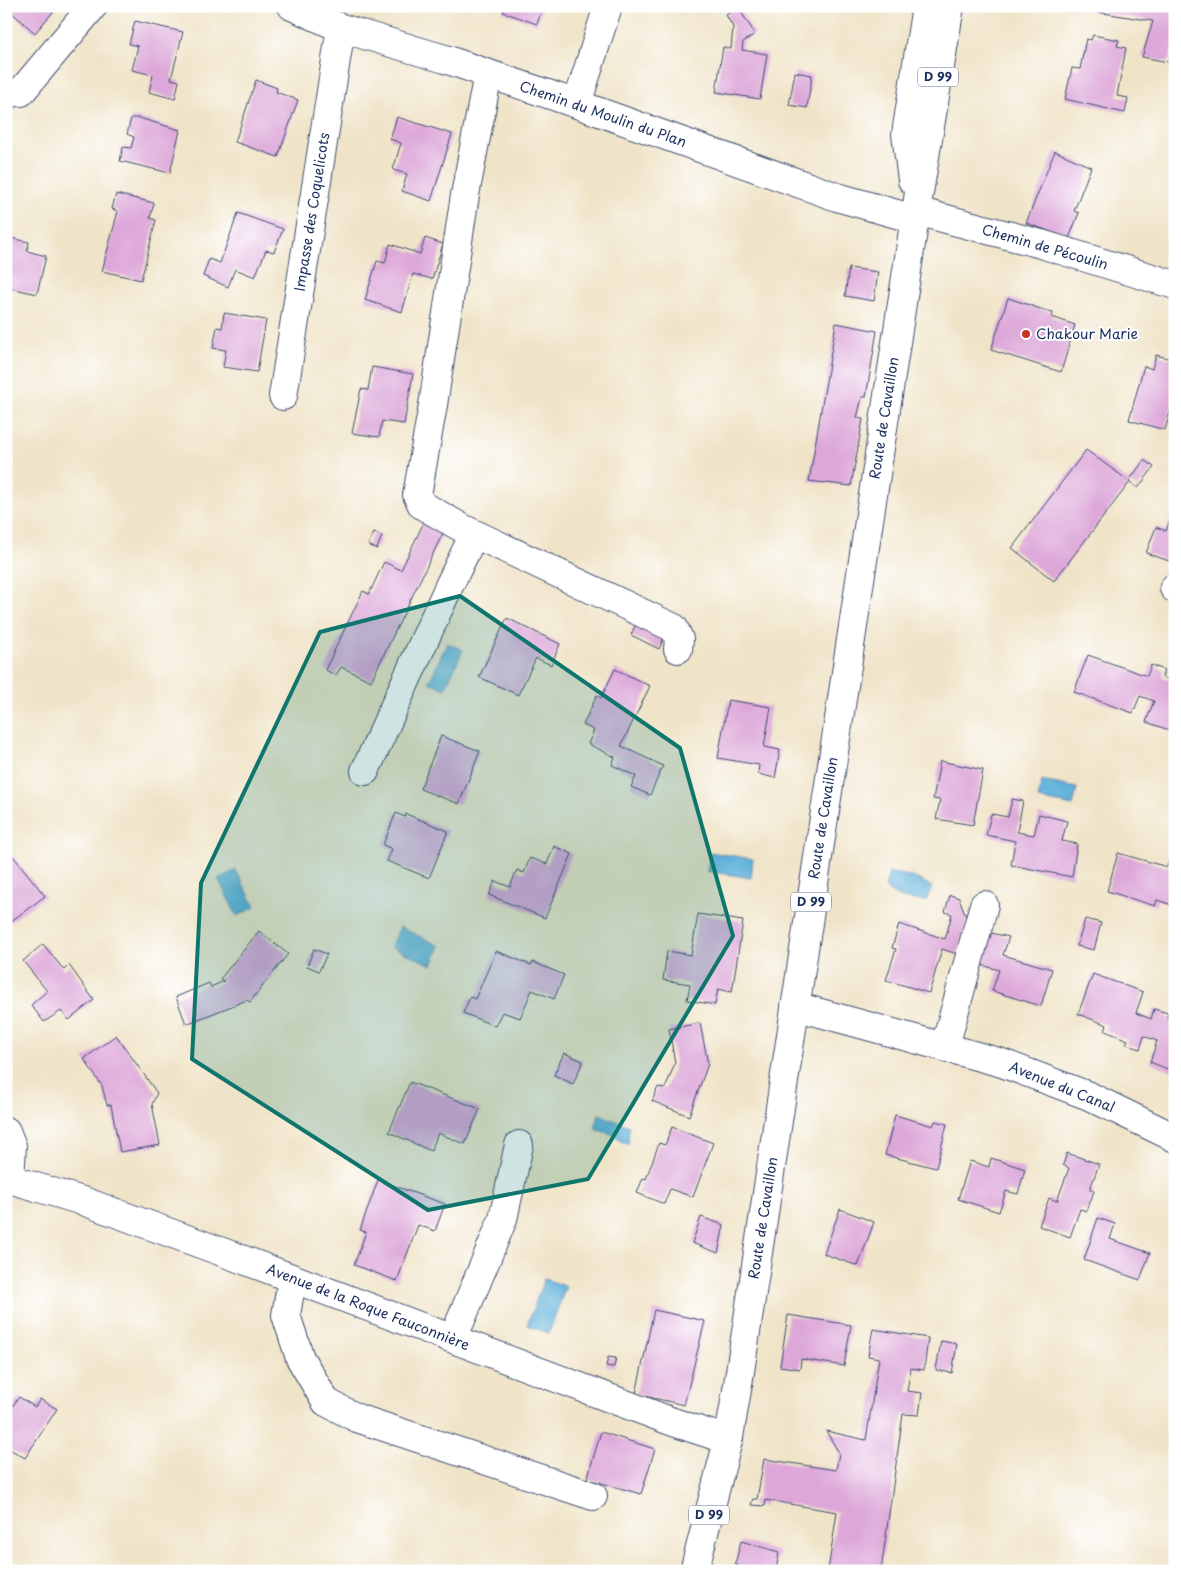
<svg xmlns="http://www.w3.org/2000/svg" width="1181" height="1577" font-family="'Playpen Sans',sans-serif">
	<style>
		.water { fill: #61b1db; stroke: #3e709c }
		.building { fill: #dda8d9 }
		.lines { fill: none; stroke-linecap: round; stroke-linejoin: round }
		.minor-casing { stroke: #3b4a6e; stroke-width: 30 }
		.major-casing { stroke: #3b4a6e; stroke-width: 30 }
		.minor { stroke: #fff; stroke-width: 28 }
		.major { stroke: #fff; stroke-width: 28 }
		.marked { fill: #0f766e; fill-opacity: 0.2; stroke: #0f766e; stroke-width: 4; stroke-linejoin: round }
		.poi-dot { fill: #c8321e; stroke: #fff; stroke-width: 2 }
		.labels { text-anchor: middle; stroke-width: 4; stroke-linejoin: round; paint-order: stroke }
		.shield { fill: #fff; stroke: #5f6d8e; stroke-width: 1 }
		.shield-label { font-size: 12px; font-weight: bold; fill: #1b2f5e }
		.street-label { font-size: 14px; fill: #1b2f5e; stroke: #fff }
		.poi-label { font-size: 14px; fill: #1b2f5e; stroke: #fff; text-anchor: start }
	</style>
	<rect width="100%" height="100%" fill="#fff"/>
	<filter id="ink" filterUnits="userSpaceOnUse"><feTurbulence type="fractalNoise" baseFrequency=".02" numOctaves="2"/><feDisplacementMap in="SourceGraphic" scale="10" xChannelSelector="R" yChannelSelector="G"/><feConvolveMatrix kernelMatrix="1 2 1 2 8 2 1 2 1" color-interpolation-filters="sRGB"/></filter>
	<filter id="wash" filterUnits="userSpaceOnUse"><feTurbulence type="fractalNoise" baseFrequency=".0096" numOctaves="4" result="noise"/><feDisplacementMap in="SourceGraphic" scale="20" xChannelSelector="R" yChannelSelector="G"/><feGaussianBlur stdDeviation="1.12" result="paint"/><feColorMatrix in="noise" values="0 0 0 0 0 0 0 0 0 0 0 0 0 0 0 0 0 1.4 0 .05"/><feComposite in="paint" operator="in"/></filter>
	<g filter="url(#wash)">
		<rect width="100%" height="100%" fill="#f0e4c8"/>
		<!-- water -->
		<path class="water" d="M 447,643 L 463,650 L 445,689 L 429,682 Z
			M 1042,781 L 1077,788 L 1073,806 L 1038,799 Z
			M 710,852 L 753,859 L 751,878 L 707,871 Z
			M 236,870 L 255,907 L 237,916 L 218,879 Z
			M 889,873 C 905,874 919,878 932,887 L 926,901 C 910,900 897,899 885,888 Z
			M 400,927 L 440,946 L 432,965 L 391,947 Z
			M 599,1114 L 629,1126 L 628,1144 L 620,1141 L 615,1135 L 595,1129 Z
			M 544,1279 L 566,1286 L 549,1333 L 527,1325 Z"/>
		<g id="blocks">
			<!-- building -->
			<path class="building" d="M 16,6 L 58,6 L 35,33 L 11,12 Z
				M 505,6 L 543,6 L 537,24 L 503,12 Z
				M 813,6 L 838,6 L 837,11 Z
				M 1060,6 L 1175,6 L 1175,43 L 1168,62 L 1142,57 L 1153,21 Z
				M 738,7 L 755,34 L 743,42 L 742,50 L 767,54 L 760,99 L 716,92 L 723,47 L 731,49 L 733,27 L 726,15 Z
				M 135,21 L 183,32 L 171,79 L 179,81 L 175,99 L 149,92 L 153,75 L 132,70 L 138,46 L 129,44 Z
				M 1093,35 L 1119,40 L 1117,46 L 1126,48 L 1117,96 L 1128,98 L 1125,113 L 1065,99 L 1072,68 L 1080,69 L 1086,39 L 1091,40 Z
				M 795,72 L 812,75 L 807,108 L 789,105 Z
				M 256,80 L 277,88 L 276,92 L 298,100 L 278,157 L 235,142 Z
				M 397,117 L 452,134 L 431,201 L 402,191 L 407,174 L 393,170 L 401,143 L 390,139 Z
				M 131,118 L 139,118 L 180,130 L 170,173 L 120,161 L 123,147 L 131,148 L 134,137 L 127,134 Z
				M 1055,151 L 1091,167 L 1074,211 L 1079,213 L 1069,238 L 1026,223 Z
				M 116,194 L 154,203 L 150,218 L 156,220 L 141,280 L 102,271 L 118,211 L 112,209 Z
				M 238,213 L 283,229 L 274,252 L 266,250 L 255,277 L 235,269 L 228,287 L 203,276 L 209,259 L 220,263 Z
				M 6,237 L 29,242 L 27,251 L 46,256 L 37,294 L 6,287 Z
				M 425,238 L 443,244 L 432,279 L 413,274 L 402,312 L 365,300 L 377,261 L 385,263 L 390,244 L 420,254 Z
				M 849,268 L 878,272 L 874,301 L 845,296 Z
				M 1008,298 L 1053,313 L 1052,317 L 1075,325 L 1061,372 L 991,350 Z
				M 224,313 L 266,320 L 257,372 L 223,367 L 226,350 L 213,348 L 217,327 L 222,328 Z
				M 836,323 L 877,331 L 866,397 L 862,397 L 857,418 L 863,419 L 851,486 L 809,481 Z
				M 1156,355 L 1175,360 L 1175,395 L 1165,430 L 1129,420 L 1144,366 L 1152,369 Z
				M 372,367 L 413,374 L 404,424 L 382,421 L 379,437 L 352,433 L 361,389 L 368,390 Z
				M 1086,450 L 1129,481 L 1144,460 L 1154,467 L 1138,488 L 1130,482 L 1054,581 L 1012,548 Z
				M 1175,507 L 1175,563 L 1146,553 L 1156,527 L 1166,531 Z
				M 424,522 L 444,531 L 371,681 L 341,667 L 336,675 L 325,670 L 363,591 L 369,594 L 384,562 L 401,570 Z
				M 374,533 L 382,536 L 377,549 L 368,545 Z
				M 507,618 L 560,644 L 551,665 L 536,658 L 518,695 L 479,677 Z
				M 637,621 L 665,635 L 659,649 L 631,635 Z
				M 1088,655 L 1147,676 L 1151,665 L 1164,670 L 1162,677 L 1175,681 L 1175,732 L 1146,722 L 1154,701 L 1140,696 L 1133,713 L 1074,692 Z
				M 615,669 L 650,686 L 621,746 L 663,766 L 650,795 L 631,787 L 636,776 L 612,765 L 615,757 L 588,744 L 594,730 L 583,725 L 597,695 L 601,698 Z
				M 728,700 L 771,707 L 764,747 L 780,750 L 775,778 L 758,774 L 759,765 L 718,758 Z
				M 441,736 L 480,751 L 459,804 L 420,789 Z
				M 940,761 L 983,770 L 973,825 L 936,819 L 940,800 L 933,799 Z
				M 1012,799 L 1023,801 L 1017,832 L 1034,835 L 1039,814 L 1067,821 L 1062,841 L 1077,844 L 1072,877 L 1011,865 L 1015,841 L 986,835 L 991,814 L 1008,817 Z
				M 396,813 L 405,817 L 406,814 L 448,831 L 429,878 L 387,861 L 392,849 L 383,845 Z
				M 554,846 L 572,854 L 545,918 L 489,895 L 495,881 L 510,887 L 517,870 L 524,873 L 530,858 L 547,864 Z
				M 1118,853 L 1167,867 L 1171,853 L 1175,854 L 1175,906 L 1157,900 L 1155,906 L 1107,891 Z
				M 13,856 L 45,896 L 6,925 L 6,861 Z
				M 950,895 L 959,898 L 967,919 L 957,954 L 942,949 L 929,993 L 886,980 L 896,949 L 892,948 L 899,924 L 945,939 L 952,914 L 945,912 Z
				M 698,914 L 743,921 L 732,992 L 718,989 L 715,1005 L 687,1000 L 690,984 L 663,980 L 667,951 L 691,955 Z
				M 1085,919 L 1101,923 L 1094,950 L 1077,946 Z
				M 259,931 L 288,954 L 250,1002 L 247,1000 L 186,1024 L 176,997 L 209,983 L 211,987 L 224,981 L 220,979 Z
				M 991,933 L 1009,937 L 1003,955 L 1052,969 L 1041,1006 L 992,991 L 999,970 L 982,965 Z
				M 43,944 L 64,970 L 69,965 L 94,1000 L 69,1020 L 61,1011 L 44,1022 L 31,1005 L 47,991 L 23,961 Z
				M 314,949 L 327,954 L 319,971 L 307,966 Z
				M 496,951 L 531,965 L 533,962 L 564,975 L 554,999 L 532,990 L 520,1018 L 502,1012 L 495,1026 L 463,1013 L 470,997 L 475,999 Z
				M 1093,974 L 1143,992 L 1136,1013 L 1151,1019 L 1154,1009 L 1168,1013 L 1167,1017 L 1175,1020 L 1175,1072 L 1150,1062 L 1157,1041 L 1144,1036 L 1140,1049 L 1126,1044 L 1128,1040 L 1105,1031 L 1107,1025 L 1078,1014 Z
				M 700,1023 L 708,1064 L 689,1116 L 652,1101 L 658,1087 L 665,1089 L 675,1063 L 669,1029 Z
				M 116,1035 L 157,1093 L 152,1104 L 160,1145 L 120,1152 L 111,1105 L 107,1105 L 102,1086 L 84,1059 Z
				M 564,1053 L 583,1061 L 573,1084 L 554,1075 Z
				M 410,1082 L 480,1109 L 465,1144 L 438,1133 L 431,1151 L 389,1132 Z
				M 895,1115 L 933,1126 L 935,1121 L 947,1124 L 936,1168 L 885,1155 Z
				M 672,1127 L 713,1143 L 693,1197 L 670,1189 L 664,1204 L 637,1193 L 643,1178 L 646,1179 L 659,1143 L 665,1145 Z
				M 1067,1153 L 1099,1164 L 1090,1189 L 1094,1191 L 1087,1211 L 1080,1209 L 1070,1237 L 1039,1226 L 1049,1198 L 1057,1201 L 1069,1168 L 1063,1165 Z
				M 991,1158 L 1025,1169 L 1018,1194 L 1006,1191 L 999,1212 L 958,1199 L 970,1161 L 989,1167 Z
				M 378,1180 L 445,1204 L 435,1231 L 418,1225 L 397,1281 L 354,1265 L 366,1232 L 360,1230 Z
				M 840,1209 L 874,1222 L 858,1266 L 824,1254 Z
				M 701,1217 L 724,1225 L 718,1253 L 692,1243 Z
				M 1098,1218 L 1115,1224 L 1110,1239 L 1150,1253 L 1140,1280 L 1084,1260 Z
				M 654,1310 L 705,1321 L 684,1405 L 636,1394 Z
				M 788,1315 L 851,1325 L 844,1366 L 801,1359 L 800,1369 L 780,1366 Z
				M 873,1329 L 928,1338 L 924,1370 L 911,1368 L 907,1391 L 922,1393 L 919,1415 L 903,1414 L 881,1571 L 828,1571 L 837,1512 L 766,1500 L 765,1506 L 751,1505 L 753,1499 L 757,1499 L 764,1459 L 836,1470 L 839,1453 L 826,1431 L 866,1440 L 879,1358 L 868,1356 Z
				M 941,1341 L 957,1344 L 952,1373 L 936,1370 Z
				M 608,1357 L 616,1358 L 614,1367 L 606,1366 Z
				M 19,1397 L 35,1407 L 40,1399 L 57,1409 L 25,1458 L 6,1447 L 6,1427 L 10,1421 L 6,1419 L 6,1415 Z
				M 601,1432 L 655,1449 L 641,1494 L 587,1479 Z
				M 741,1541 L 779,1552 L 776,1571 L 736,1571 L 738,1565 L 735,1564 Z"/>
		</g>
	</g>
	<g filter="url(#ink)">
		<use href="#blocks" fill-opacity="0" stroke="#3b4a6e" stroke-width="1"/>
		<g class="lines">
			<defs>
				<path id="minor" d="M 292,6 L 341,28 L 445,59 L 577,104 L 837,197 L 914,219
					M 488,74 L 465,195 L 433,405 L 417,495 L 422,505 L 464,529 L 674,628 L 679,639 L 678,649
					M 6,93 L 21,92 L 93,6
					M 577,104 L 608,6
					M 916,211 L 1041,244 L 1175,285
					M 283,396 L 341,28
					M 1174,588 L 1175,588
					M 365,771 L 449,586 L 474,534
					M 795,1006 L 1002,1063 L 1089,1096 L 1175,1138
					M 945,1046 L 984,905
					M 6,1131 L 12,1146 L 10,1179
					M 6,1178 L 86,1202 L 236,1257 L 673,1422 L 713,1435 L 729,1437
					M 292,1279 L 286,1315 L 300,1358 L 326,1402 L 357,1418 L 593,1496
					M 453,1339 L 503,1219 L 519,1145"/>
				<path id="major" d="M 912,180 L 906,134 L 926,6
					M 694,1571 L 729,1437 L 739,1378 L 916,211 L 950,6"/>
			</defs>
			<!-- minor casing -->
			<use href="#minor" class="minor-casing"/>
			<!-- major casing -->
			<use href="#major" class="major-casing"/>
			<!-- minor -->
			<use href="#minor" class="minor"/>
			<!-- major -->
			<use href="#major" class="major"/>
		</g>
	</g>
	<!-- marked area -->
	<path class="marked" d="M 460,596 L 680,748 L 733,936 L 588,1179 L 428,1210 L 192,1059 L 201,883 L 320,632 Z"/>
	<!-- markers -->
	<circle class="poi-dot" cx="1026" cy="334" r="5"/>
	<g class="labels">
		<!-- shield labels -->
		<g class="shield">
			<rect x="918" y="67.5" width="40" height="19" rx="4"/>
			<rect x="791" y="892.5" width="40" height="19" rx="4"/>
			<rect x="689" y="1505.5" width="40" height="19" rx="4"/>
		</g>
		<g class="shield-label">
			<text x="938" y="81">D 99</text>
			<text x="811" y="906">D 99</text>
			<text x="709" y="1519">D 99</text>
		</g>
		<!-- street labels -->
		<g class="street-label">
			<text transform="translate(603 114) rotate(19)" y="5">Chemin du Moulin du Plan</text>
			<text transform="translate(312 212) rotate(-81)" y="5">Impasse des Coquelicots</text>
			<text transform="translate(1045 247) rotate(16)" y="5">Chemin de Pécoulin</text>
			<text transform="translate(884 418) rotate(-81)" y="5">Route de Cavaillon</text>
			<text transform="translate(823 818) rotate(-81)" y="5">Route de Cavaillon</text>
			<text transform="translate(1062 1087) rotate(22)" y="5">Avenue du Canal</text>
			<text transform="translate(763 1218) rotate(-81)" y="5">Route de Cavaillon</text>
			<text transform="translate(368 1307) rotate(21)" y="5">Avenue de la Roque Fauconnière</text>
		</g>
		<!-- poi labels -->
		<g class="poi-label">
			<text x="1036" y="339">Chakour Marie</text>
		</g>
	</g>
	<!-- margin -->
	<rect width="1181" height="1577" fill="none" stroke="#fff" stroke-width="25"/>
</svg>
